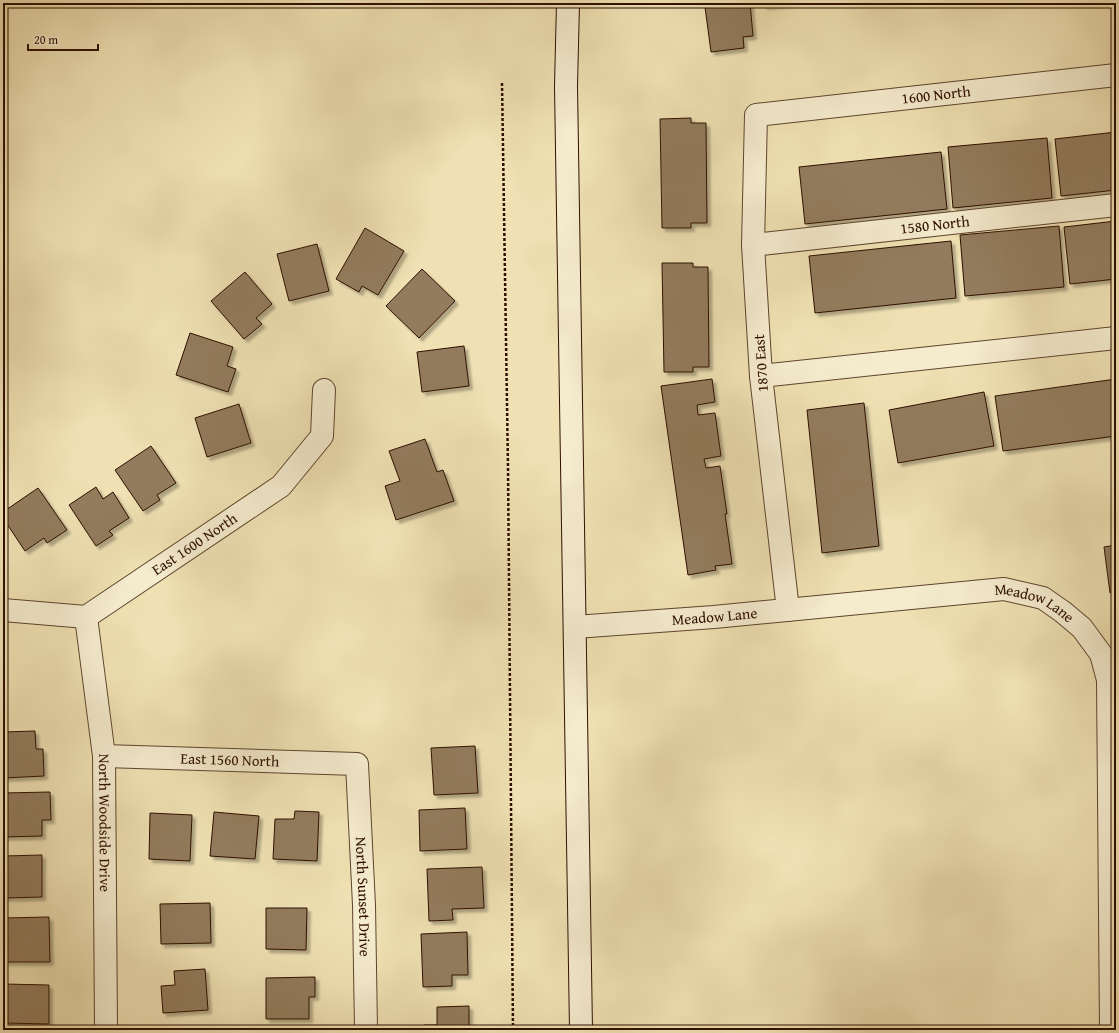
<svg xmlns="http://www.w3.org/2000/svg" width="1119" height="1033" font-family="'Gentium Book Plus',serif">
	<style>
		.building { fill: #927c5d; stroke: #2e0f00; filter: url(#shadow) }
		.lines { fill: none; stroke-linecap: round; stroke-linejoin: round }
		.minor-casing { stroke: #5e442d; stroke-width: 24 }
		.secondary-casing { stroke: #2e0f00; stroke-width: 24 }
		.path { stroke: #2e0f00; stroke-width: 2.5; stroke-dasharray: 3 2; stroke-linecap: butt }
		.minor { stroke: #f5ecce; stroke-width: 22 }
		.secondary { stroke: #f5ecce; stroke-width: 22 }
		.labels { text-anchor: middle; stroke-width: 3; stroke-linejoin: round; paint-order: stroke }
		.street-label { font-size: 15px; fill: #2e0f00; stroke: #f5ecce }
	</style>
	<defs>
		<filter id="shadow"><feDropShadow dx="3.5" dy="3.5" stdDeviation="1" flood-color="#0004"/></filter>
	</defs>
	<rect width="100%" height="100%" fill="#efe1b3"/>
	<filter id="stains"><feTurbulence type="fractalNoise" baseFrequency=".005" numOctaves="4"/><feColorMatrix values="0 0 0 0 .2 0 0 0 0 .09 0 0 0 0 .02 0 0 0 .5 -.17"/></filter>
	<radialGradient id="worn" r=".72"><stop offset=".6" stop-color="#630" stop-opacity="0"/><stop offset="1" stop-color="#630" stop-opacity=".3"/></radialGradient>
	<!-- building -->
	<path class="building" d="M 739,3 L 750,3 L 753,36 L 743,37 L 744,48 L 711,52 L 705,7 Z
		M 763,3 L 791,3 L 764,6 Z
		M 691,118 L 691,123 L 706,123 L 707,223 L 691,223 L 691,228 L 662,228 L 660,119 Z
		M 1116,132 L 1116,190 L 1061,196 L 1055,139 Z
		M 1047,138 L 1052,198 L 953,208 L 948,147 Z
		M 941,152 L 947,209 L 805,224 L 799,167 Z
		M 1116,221 L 1116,279 L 1070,284 L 1064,227 Z
		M 1059,226 L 1064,287 L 965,296 L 960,235 Z
		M 365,228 L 404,251 L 378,295 L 362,286 L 359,292 L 336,279 Z
		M 951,241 L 956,298 L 815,313 L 809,256 Z
		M 317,244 L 329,291 L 289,301 L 277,254 Z
		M 662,263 L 693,263 L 693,267 L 708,267 L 709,367 L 693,367 L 693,372 L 664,372 Z
		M 422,269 L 455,301 L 419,338 L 386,306 Z
		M 245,272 L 272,304 L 256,318 L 262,324 L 244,339 L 211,301 Z
		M 190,333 L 233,347 L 227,366 L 236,369 L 228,392 L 176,375 Z
		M 464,346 L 469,386 L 422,392 L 417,352 Z
		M 712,379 L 715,402 L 697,405 L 698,415 L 715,413 L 721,456 L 704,459 L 706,468 L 720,466 L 727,514 L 725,514 L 732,564 L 715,566 L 716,570 L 688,575 L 661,386 Z
		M 1116,379 L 1116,436 L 1003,451 L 995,396 Z
		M 984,392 L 994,446 L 898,463 L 889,410 Z
		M 864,403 L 879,546 L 822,553 L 807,410 Z
		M 239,404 L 251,443 L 207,457 L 195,418 Z
		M 425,439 L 437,472 L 443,470 L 454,501 L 396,520 L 385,486 L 400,481 L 389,451 Z
		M 151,446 L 176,483 L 157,495 L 160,500 L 143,511 L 115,470 Z
		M 96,487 L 103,499 L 113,492 L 129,518 L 109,531 L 113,535 L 96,546 L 69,505 Z
		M 38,488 L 67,530 L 47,543 L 44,538 L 25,551 L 3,518 L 3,512 Z
		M 1116,545 L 1116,592 L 1110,593 L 1104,547 Z
		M 35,731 L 36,749 L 43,749 L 44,776 L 3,778 L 3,732 Z
		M 475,746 L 478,793 L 434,795 L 431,748 Z
		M 50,792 L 51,820 L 42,820 L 42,836 L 3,837 L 3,793 Z
		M 465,808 L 467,849 L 420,851 L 419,810 Z
		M 295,811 L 319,812 L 317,861 L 273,859 L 275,819 L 294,819 Z
		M 214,812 L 259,816 L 255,859 L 210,856 Z
		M 150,813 L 192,815 L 190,861 L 149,859 Z
		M 42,855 L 42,897 L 3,898 L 3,856 Z
		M 482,867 L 484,908 L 452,909 L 453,920 L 429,921 L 427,869 Z
		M 210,903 L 211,943 L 161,944 L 160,904 Z
		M 266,908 L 307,908 L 306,950 L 266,949 Z
		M 49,917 L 50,962 L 3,962 L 3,918 Z
		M 467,932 L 468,975 L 452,975 L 452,986 L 423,987 L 421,934 Z
		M 205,969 L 208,1010 L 163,1013 L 161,986 L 175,985 L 174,971 Z
		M 315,977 L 315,997 L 309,997 L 309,1019 L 266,1019 L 266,978 Z
		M 3,984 L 49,985 L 49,1024 L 3,1023 Z
		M 469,1006 L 469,1030 L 424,1030 L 424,1025 L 437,1025 L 437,1007 Z"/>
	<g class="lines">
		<defs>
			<g id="minor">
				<path id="s1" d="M 753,245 L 1116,205"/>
				<path d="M 761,376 L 1116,338"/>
				<path id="s2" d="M 3,610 L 86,617 L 281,486 L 322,436 L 324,390"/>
				<path id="s3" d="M 788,610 L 761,376 L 753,245 L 756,115 L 1116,75"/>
				<path id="s4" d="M 86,617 L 104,756 L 106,1030"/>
				<path id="s5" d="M 575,627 L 714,617 L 1004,589 L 1043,598 L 1063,612 L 1082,628 L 1101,654 L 1108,680 L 1111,1030"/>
				<path id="s6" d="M 104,756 L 357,764 L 364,905 L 366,1030"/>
			</g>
			<path id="secondary" d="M 568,3 L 566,86 L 581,1030"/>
		</defs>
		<!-- minor casing -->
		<use href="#minor" class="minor-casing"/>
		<!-- secondary casing -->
		<use href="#secondary" class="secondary-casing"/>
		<!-- path -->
		<path class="path" d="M 502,83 L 508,468 L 513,1030"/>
		<!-- minor -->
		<use href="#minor" class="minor"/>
		<!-- secondary -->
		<use href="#secondary" class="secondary"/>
	</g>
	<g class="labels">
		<!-- street labels -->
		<g class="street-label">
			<text dy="5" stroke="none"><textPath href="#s3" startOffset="678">1600 North</textPath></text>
			<text dy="5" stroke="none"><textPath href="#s1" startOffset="183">1580 North</textPath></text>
			<text transform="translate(761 363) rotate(-94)" y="5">1870 East</text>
			<text dy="5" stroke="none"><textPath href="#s2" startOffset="214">East 1600 North</textPath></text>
			<text dy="5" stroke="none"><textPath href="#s5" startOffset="464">Meadow Lane</textPath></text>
			<text dy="5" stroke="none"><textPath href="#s5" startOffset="140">Meadow Lane</textPath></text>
			<text dy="5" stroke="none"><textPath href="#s6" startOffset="126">East 1560 North</textPath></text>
			<text dy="5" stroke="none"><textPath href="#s4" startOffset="207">North Woodside Drive</textPath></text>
			<text dy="5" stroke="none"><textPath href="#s6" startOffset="386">North Sunset Drive</textPath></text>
		</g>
	</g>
	<!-- margin -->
	<rect width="1119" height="1033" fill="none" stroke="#efe1b3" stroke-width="16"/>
	<rect x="4" y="4" width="1111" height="1025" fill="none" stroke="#2e0f00" stroke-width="2"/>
	<rect x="8" y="8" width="1103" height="1017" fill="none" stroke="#2e0f00"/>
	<!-- scale -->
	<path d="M28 44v6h70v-6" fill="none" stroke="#2e0f00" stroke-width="2"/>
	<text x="34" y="44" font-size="12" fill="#2e0f00" stroke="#f5ecce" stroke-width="3" paint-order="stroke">20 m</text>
	<rect width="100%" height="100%" filter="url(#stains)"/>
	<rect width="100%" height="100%" fill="url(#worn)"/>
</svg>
